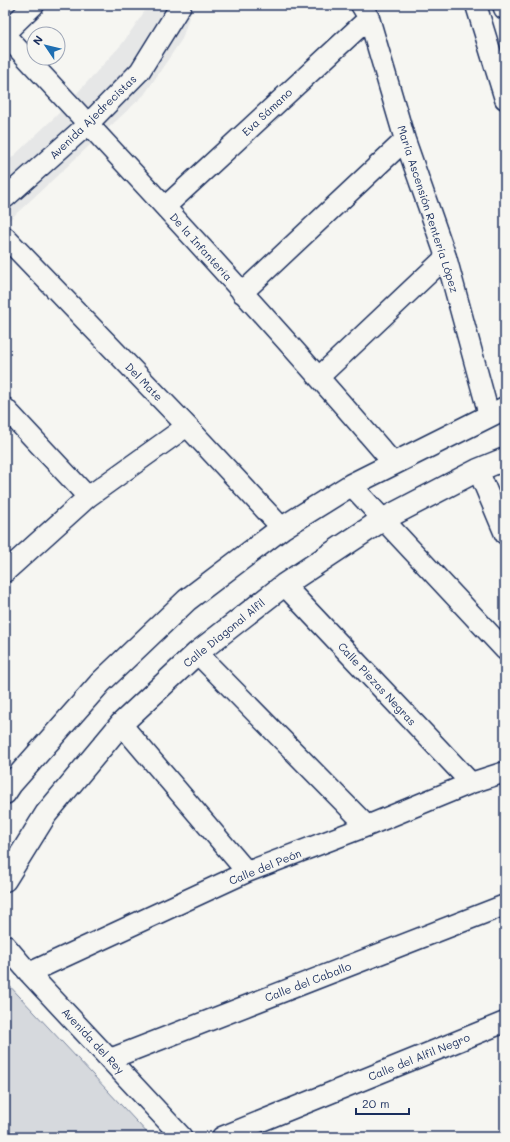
<svg xmlns="http://www.w3.org/2000/svg" width="510" height="1142" font-family="Mali,sans-serif">
	<style>
		.built { fill: #e6e7e7 }
		.green { fill: #d6d9dd; stroke: #78849e }
		.lines { fill: none; stroke-linecap: round; stroke-linejoin: round }
		.street-casing { stroke: #1b2f5e; stroke-width: 23 }
		.secondary-casing { stroke: #1b2f5e; stroke-width: 25 }
		.street { stroke: #f6f6f2; stroke-width: 20 }
		.secondary { stroke: #f6f6f2; stroke-width: 22 }
		.labels { text-anchor: middle; stroke-width: 3.5; stroke-linejoin: round; paint-order: stroke }
		.street-label { font-size: 11px; fill: #1b2f5e; stroke: #f6f6f2 }
	</style>
	<rect width="100%" height="100%" fill="#f6f6f2"/>
	<filter id="ink" filterUnits="userSpaceOnUse"><feTurbulence type="fractalNoise" baseFrequency=".025" numOctaves="2"/><feDisplacementMap in="SourceGraphic" scale="8" xChannelSelector="R" yChannelSelector="G"/><feConvolveMatrix kernelMatrix="1 2 1 2 8 2 1 2 1" color-interpolation-filters="sRGB"/></filter>
	<g filter="url(#ink)">
		<!-- built -->
		<path class="built" d="M 149,5 L 193,5 L 182,39 L 144,95 L 5,224 L 5,164 L 56,116 L 122,44 Z"/>
		<!-- green -->
		<path class="green" d="M 5,981 L 151,1137 L 5,1137 Z"/>
		<g class="lines">
			<defs>
				<path id="street" d="M 361,5 L 369,18 L 405,140 L 446,257 L 489,415
					M 476,5 L 505,99
					M 5,33 L 34,5
					M 5,35 C 137,176 268,317 394,464
					M 5,198 L 88,124 L 140,71 L 181,5
					M 165,207 L 369,18
					M 5,237 L 187,426 L 282,528
					M 242,293 L 405,140
					M 319,377 L 446,257
					M 5,408 L 88,497
					M 478,470 L 505,534
					M 351,485 L 505,650
					M 5,572 L 88,497 L 187,426
					M 284,585 L 471,783
					M 197,653 L 367,826
					M 121,724 L 247,872
					M 5,945 L 29,973 L 182,1137
					M 29,973 L 247,872 L 367,826 L 471,783 L 505,772
					M 110,1059 L 505,905
					M 222,1137 L 505,1022"/>
				<path id="secondary" d="M 504,5 L 505,8
					M 5,793 L 11,784 L 101,682 L 187,600 L 282,528 L 351,485 L 505,408
					M 5,880 L 46,814 L 121,724 L 197,653 L 284,585 L 382,520 L 478,470 L 505,459"/>
			</defs>
			<!-- street casing -->
			<use href="#street" class="street-casing"/>
			<!-- secondary casing -->
			<use href="#secondary" class="secondary-casing"/>
			<!-- street -->
			<use href="#street" class="street"/>
			<!-- secondary -->
			<use href="#secondary" class="secondary"/>
		</g>
	</g>
	<g class="labels">
		<!-- street labels -->
		<g class="street-label">
			<text transform="translate(267 112) rotate(-43)" y="4">Eva Sámano</text>
			<text transform="translate(93 117) rotate(-44)" y="4">Avenida Ajedrecistas</text>
			<text transform="translate(428 209) rotate(72)" y="4">María Ascensión Rentería López</text>
			<text transform="translate(201 247) rotate(48)" y="4">De la Infantería</text>
			<text transform="translate(144 382) rotate(46)" y="4">Del Mate</text>
			<text transform="translate(224 633) rotate(-39)" y="4">Calle Diagonal Alfil</text>
			<text transform="translate(377 684) rotate(47)" y="4">Calle Piezas Negras</text>
			<text transform="translate(265 867) rotate(-22)" y="4">Calle del Peón</text>
			<text transform="translate(308 982) rotate(-21)" y="4">Calle del Caballo</text>
			<text transform="translate(93 1041) rotate(47)" y="4">Avenida del Rey</text>
			<text transform="translate(419 1057) rotate(-22)" y="4">Calle del Alfil Negro</text>
		</g>
	</g>
	<!-- margin -->
	<rect width="510" height="1142" fill="none" stroke="#f6f6f2" stroke-width="20"/>
	<rect x="10" y="10" width="490" height="1122" fill="none" stroke="#1b2f5e" stroke-width="1.5" filter="url(#ink)"/>
	<!-- north arrow -->
	<g transform="translate(46 46) rotate(305)"><circle r="19" fill="#f6f6f2" stroke="#9ea6b7"/>
	<path d="M0-3L7 15L0 10L-7 15Z" fill="#1f6fb2"/>
	<text y="-6" font-size="11" font-weight="bold" text-anchor="middle" fill="#1b2f5e">N</text>
	</g>
	<!-- scale -->
	<path d="M356 1108v6h53v-6" fill="none" stroke="#1b2f5e" stroke-width="2"/>
	<text x="362" y="1108" font-size="12" fill="#1b2f5e" stroke="#f6f6f2" stroke-width="3" paint-order="stroke">20 m</text>
</svg>
